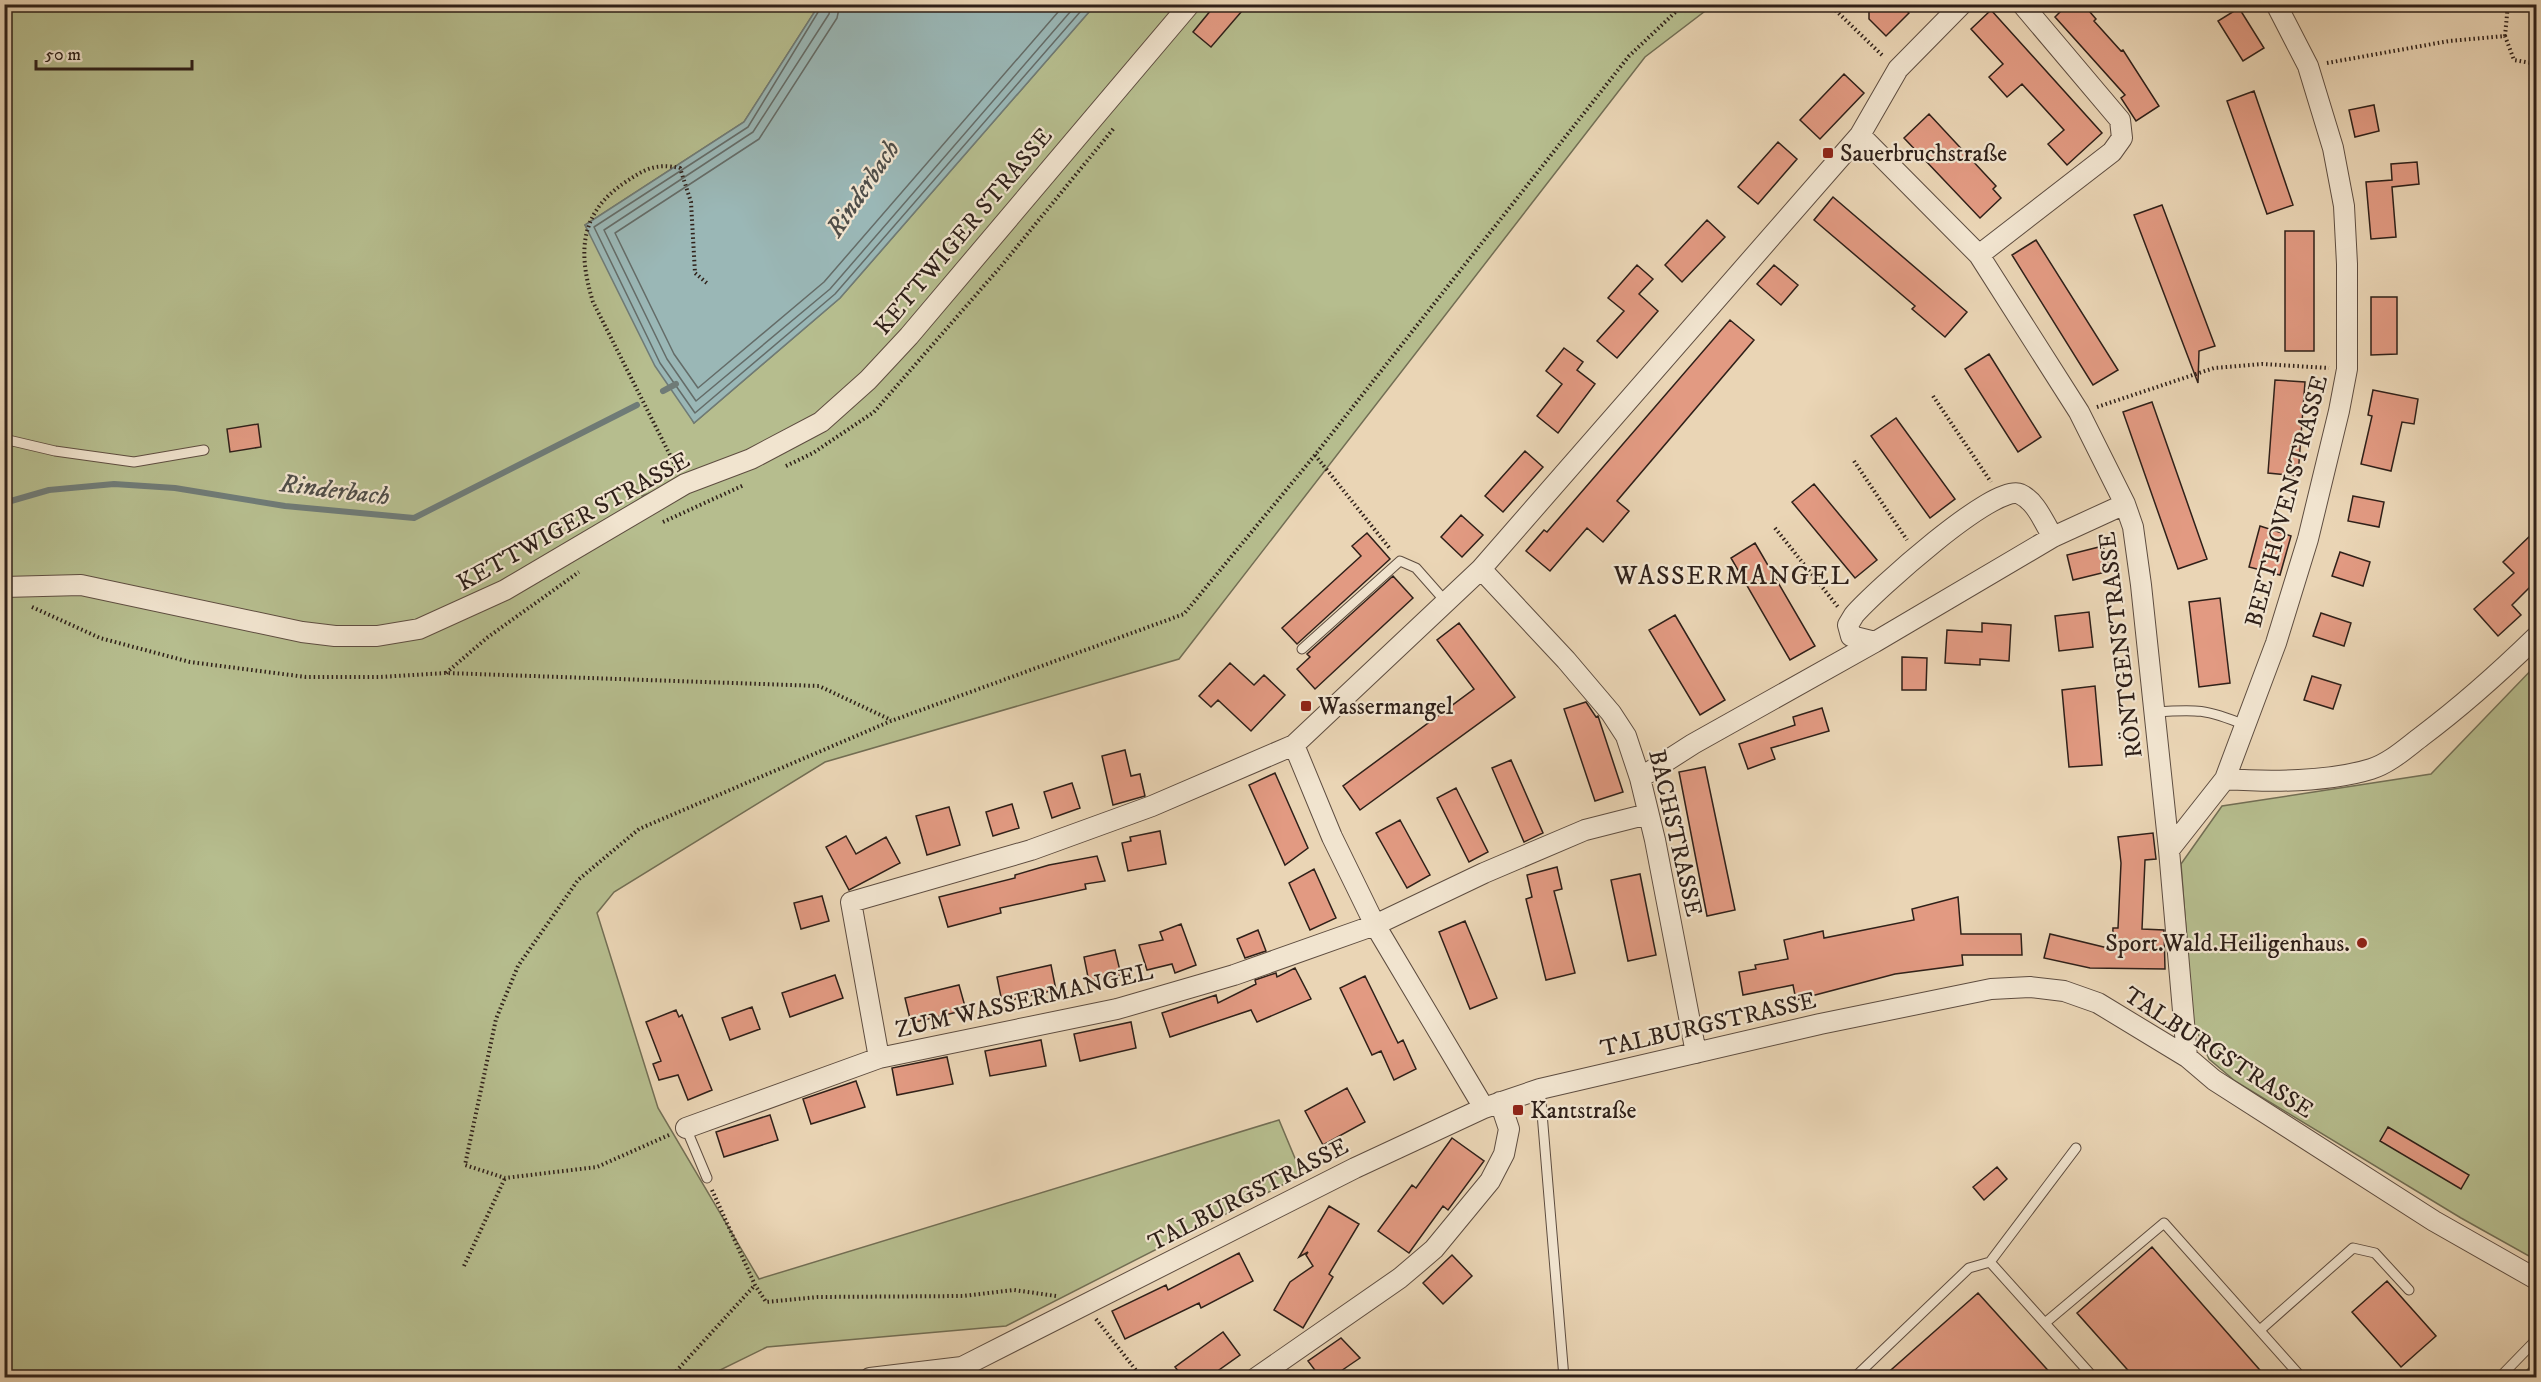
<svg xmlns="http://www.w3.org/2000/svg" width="2541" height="1382" font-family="'IM FELL DW Pica',serif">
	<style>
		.green { fill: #b6bd8e; stroke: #726e54; stroke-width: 1.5; fill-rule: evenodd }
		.water { fill: #9ab7b6; stroke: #6f7b77; stroke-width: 1.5 }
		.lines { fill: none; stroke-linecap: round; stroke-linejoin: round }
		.shore { stroke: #646c68; stroke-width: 1.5 }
		.stream { stroke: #6f7b77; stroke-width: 6 }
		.building { fill: #e29a82; stroke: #2f2019; stroke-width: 1.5 }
		.service-casing { stroke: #5e4d40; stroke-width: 11 }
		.minor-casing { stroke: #5e4d40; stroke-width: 22 }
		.path { stroke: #2f2019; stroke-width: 4; stroke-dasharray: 1.5 3; stroke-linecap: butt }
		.service { stroke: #f1e4cf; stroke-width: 9 }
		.minor { stroke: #f1e4cf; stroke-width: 20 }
		.poi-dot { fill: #8f2418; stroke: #f1e4cf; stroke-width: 2 }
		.labels { text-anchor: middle; stroke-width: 4.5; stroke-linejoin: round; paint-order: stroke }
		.poi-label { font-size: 24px; fill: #2f2019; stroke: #f1e4cf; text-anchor: start }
		.street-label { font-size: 24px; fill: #2f2019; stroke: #f1e4cf }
		.water-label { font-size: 26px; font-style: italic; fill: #4f4d48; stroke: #f1e4cf }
		.neighbourhood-label { font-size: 26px; letter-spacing: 1.5px; fill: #2f2019; stroke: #f1e4cf }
	</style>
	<rect width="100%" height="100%" fill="#ead5b5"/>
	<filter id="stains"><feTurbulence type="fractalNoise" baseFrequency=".00333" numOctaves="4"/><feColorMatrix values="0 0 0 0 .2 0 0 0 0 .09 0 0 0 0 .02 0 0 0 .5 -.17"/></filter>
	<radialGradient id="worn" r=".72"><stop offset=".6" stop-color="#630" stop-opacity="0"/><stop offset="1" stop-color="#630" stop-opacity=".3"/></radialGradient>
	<!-- green -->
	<path class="green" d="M 5,5 L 819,5 L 744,122 L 585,225 L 694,423 L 840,298 L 1095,5 L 1713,5 L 1645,57 L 1179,659 L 825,762 L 614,892 L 597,913 L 658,1108 L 759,1279 L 1279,1120 L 1302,1175 L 1006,1326 L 767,1347 L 706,1377 L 5,1378 ZM 686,479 L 645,502 L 642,496 Z
		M 2536,665 L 2536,1260 L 2461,1218 L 2235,1081 L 2209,1059 L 2193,1022 L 2181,864 L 2222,806 L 2431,774 Z
		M 2536,1361 L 2536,1377 L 2520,1377 Z"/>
	<!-- water -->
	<path class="water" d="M 819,5 L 1095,5 L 840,298 L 694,423 L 655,366 L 585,225 L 744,122 Z"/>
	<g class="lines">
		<!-- shore -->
		<path class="shore" d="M 823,4 L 748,127 L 594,227 L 660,363 L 695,413 L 835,294 L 1087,4
			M 831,4 L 829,14 L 753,132 L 604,230 L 667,359 L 696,401 L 830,289 L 1077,4
			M 840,4 L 837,18 L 759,139 L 615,233 L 674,354 L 698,388 L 824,282 L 1065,4"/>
		<!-- stream -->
		<path class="stream" d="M 663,391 L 676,384
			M 4,503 L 49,490 L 114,484 L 175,488 L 285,506 L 414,518 L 637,405"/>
	</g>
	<!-- building -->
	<path class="building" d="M 1216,4 L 1248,4 L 1211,47 L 1193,32 Z
		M 1869,4 L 1901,4 L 1909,13 L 1886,36 L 1869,19 Z
		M 2068,4 L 2083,4 L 2096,19 L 2094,21 L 2121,51 L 2123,50 L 2159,106 L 2136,121 L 2121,98 L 2125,95 L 2055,17 Z
		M 2239,8 L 2264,48 L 2243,61 L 2218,21 Z
		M 1991,10 L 2102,133 L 2067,165 L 2048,144 L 2064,130 L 2022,84 L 2007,97 L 1989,77 L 2003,64 L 1971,29 Z
		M 1844,74 L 1864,93 L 1820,139 L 1800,120 Z
		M 2254,91 L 2293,205 L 2267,214 L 2227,101 Z
		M 2374,105 L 2379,131 L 2355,137 L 2349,110 Z
		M 1929,114 L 1996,186 L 1993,189 L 2001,198 L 1980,218 L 1904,138 Z
		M 1778,142 L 1797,159 L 1758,204 L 1738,187 Z
		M 2417,162 L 2419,184 L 2392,187 L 2396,237 L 2371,239 L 2366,182 L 2392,180 L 2391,164 Z
		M 1833,197 L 1967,312 L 1945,337 L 1912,309 L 1915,306 L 1814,220 Z
		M 2162,205 L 2215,346 L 2199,351 L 2198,383 L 2134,215 Z
		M 1707,220 L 1725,237 L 1682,282 L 1665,265 Z
		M 2285,231 L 2314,231 L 2314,351 L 2285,351 Z
		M 2036,240 L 2118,370 L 2093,385 L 2012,255 Z
		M 1637,265 L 1653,279 L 1639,294 L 1658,311 L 1617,358 L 1597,341 L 1624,311 L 1608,298 Z
		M 1774,265 L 1798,285 L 1781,305 L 1757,284 Z
		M 2371,297 L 2397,297 L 2397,354 L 2371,355 Z
		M 1730,320 L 1754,340 L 1617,501 L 1629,511 L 1603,542 L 1587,528 L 1550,571 L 1526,551 L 1544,530 L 1547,532 Z
		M 1564,348 L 1583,362 L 1577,370 L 1595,384 L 1558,433 L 1537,416 L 1562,384 L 1546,371 Z
		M 1989,354 L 2041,437 L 2018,452 L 1965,369 Z
		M 2275,380 L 2305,382 L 2298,476 L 2268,473 Z
		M 2373,390 L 2418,399 L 2414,424 L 2402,422 L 2391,471 L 2361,464 L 2372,416 L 2368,415 Z
		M 2152,402 L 2207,559 L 2178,569 L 2123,412 Z
		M 1896,418 L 1955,499 L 1930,518 L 1871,436 Z
		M 258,424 L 261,447 L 230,452 L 227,429 Z
		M 1525,451 L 1543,467 L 1503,512 L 1485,496 Z
		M 1814,484 L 1877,560 L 1855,578 L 1792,502 Z
		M 2353,496 L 2384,502 L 2379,527 L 2348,521 Z
		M 1461,515 L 1483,535 L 1462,557 L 1441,537 Z
		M 2260,526 L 2291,536 L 2280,575 L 2249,567 Z
		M 2536,530 L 2536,581 L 2512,605 L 2521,615 L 2498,636 L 2474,609 L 2514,573 L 2503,562 Z
		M 1367,533 L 1390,559 L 1297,644 L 1282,628 L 1361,556 L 1352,546 Z
		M 1755,543 L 1815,646 L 1790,660 L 1731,558 Z
		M 2103,546 L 2110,571 L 2073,580 L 2067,555 Z
		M 2340,552 L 2370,562 L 2363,586 L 2332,576 Z
		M 1393,576 L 1413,598 L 1315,689 L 1297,669 L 1310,657 L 1307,654 Z
		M 2220,598 L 2230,683 L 2199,687 L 2189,602 Z
		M 2089,612 L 2093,647 L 2059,651 L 2055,616 Z
		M 2321,613 L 2351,623 L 2344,646 L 2313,636 Z
		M 1675,615 L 1725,700 L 1700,715 L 1649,630 Z
		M 1459,623 L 1515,697 L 1360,810 L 1343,786 L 1474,689 L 1437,640 Z
		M 1982,623 L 2011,625 L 2009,661 L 1980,659 L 1980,665 L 1945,663 L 1947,630 L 1982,632 Z
		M 1902,657 L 1927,658 L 1926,690 L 1902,690 Z
		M 1230,663 L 1254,685 L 1264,675 L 1285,695 L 1251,731 L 1218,700 L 1211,707 L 1199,696 Z
		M 2312,676 L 2341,685 L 2333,709 L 2304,700 Z
		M 2095,686 L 2102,765 L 2069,767 L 2062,690 Z
		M 1586,702 L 1596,717 L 1598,716 L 1623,792 L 1595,801 L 1564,709 Z
		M 1822,708 L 1829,731 L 1771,748 L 1775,759 L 1748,769 L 1739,744 L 1795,725 L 1793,717 Z
		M 1125,750 L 1131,776 L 1140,774 L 1145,796 L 1113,805 L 1102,756 Z
		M 1511,760 L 1543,833 L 1524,842 L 1492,768 Z
		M 1705,767 L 1735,910 L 1707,916 L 1679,772 Z
		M 1275,773 L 1308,848 L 1285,865 L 1249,785 Z
		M 1072,783 L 1080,808 L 1052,818 L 1044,792 Z
		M 1456,788 L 1488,852 L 1469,862 L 1437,798 Z
		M 1012,804 L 1019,828 L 993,836 L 986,812 Z
		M 949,807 L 960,845 L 927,855 L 916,816 Z
		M 1400,820 L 1430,875 L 1407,888 L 1376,833 Z
		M 1160,831 L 1166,864 L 1128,871 L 1122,843 L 1131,841 L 1130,837 Z
		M 2153,833 L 2156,859 L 2145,860 L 2142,929 L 2164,930 L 2165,969 L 2090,968 L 2044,958 L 2050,934 L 2112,949 L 2113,928 L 2118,928 L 2121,863 L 2118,837 Z
		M 846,836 L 856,854 L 886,837 L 900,863 L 849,890 L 826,847 Z
		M 1097,856 L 1105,881 L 1085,884 L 1086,889 L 1000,908 L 1001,913 L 948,927 L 939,897 L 1015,878 L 1015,875 L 1049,865 Z
		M 1557,867 L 1562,889 L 1554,891 L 1575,973 L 1546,980 L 1526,899 L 1532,897 L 1527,875 Z
		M 1314,869 L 1336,918 L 1310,930 L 1289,883 Z
		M 1640,874 L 1656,955 L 1628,961 L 1611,880 Z
		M 822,896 L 829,921 L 801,929 L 794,903 Z
		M 1958,897 L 1961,934 L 2021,934 L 2022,955 L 1962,955 L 1963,965 L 1895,974 L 1796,1000 L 1793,985 L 1743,995 L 1739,972 L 1756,969 L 1755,965 L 1788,959 L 1784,940 L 1823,931 L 1824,938 L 1914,920 L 1912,909 Z
		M 1465,921 L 1497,998 L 1470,1009 L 1439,932 Z
		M 1181,924 L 1196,965 L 1175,973 L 1172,964 L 1147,970 L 1139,945 L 1163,940 L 1160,932 Z
		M 1258,930 L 1266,951 L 1245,958 L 1237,939 Z
		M 1115,950 L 1121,975 L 1089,982 L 1084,957 Z
		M 1051,965 L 1056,990 L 1002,1002 L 997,977 Z
		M 1295,968 L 1311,999 L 1257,1022 L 1251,1010 L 1170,1037 L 1162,1013 L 1216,995 L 1218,1003 L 1256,984 L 1255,980 L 1276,973 L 1277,977 Z
		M 835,975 L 843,998 L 790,1017 L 782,993 Z
		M 1365,976 L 1398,1043 L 1403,1040 L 1416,1069 L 1394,1080 L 1381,1051 L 1372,1055 L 1340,988 Z
		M 959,985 L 966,1010 L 911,1023 L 905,998 Z
		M 752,1007 L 760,1029 L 730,1040 L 722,1018 Z
		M 676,1010 L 679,1017 L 682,1015 L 712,1090 L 688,1100 L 678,1075 L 659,1080 L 653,1064 L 661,1061 L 646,1022 Z
		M 1131,1022 L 1136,1048 L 1080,1061 L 1074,1034 Z
		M 1041,1040 L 1046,1066 L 990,1076 L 985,1051 Z
		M 947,1057 L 953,1084 L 897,1095 L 892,1068 Z
		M 856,1081 L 865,1107 L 811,1124 L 803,1099 Z
		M 1347,1088 L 1365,1122 L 1323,1145 L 1305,1111 Z
		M 770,1115 L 778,1140 L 724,1157 L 716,1132 Z
		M 2388,1127 L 2469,1175 L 2461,1189 L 2380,1141 Z
		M 1452,1138 L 1484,1161 L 1448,1210 L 1443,1206 L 1409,1253 L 1378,1231 L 1412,1185 L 1416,1188 Z
		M 1997,1167 L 2007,1179 L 1984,1200 L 1973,1187 Z
		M 1329,1206 L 1359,1224 L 1329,1274 L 1333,1277 L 1303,1328 L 1274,1310 L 1290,1282 L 1313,1266 L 1306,1255 L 1308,1252 L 1299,1257 Z
		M 2152,1247 L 2266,1377 L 2134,1377 L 2077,1313 Z
		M 1239,1253 L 1253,1281 L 1201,1308 L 1199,1303 L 1125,1339 L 1112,1311 L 1166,1285 L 1168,1290 Z
		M 1452,1255 L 1472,1276 L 1443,1304 L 1423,1283 Z
		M 2387,1281 L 2436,1336 L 2401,1367 L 2352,1312 Z
		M 1978,1293 L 2054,1377 L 1883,1377 Z
		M 1223,1332 L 1240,1355 L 1209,1377 L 1183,1377 L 1175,1367 Z
		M 1341,1338 L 1360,1358 L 1332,1377 L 1320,1377 L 1308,1361 Z"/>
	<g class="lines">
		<defs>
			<path id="service" d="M 4,439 L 55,451 L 134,462 L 204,450
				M 1302,649 L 1400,561 L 1416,568 L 1446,602
				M 2155,712 C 2197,709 2206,709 2245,725
				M 1540,1089 L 1564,1378
				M 686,1128 L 707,1178
				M 1990,1262 L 2076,1148
				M 2045,1323 L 2164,1223 L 2302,1378
				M 2260,1330 L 2353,1248 L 2375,1253 L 2409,1290
				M 1854,1378 L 1969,1268 L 1990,1262 L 2094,1378
				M 2499,1378 L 2536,1340"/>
			<path id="minor" d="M 1860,135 L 1979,255 L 2079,412 L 2125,504 L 2133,527 L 2141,585 L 2169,850 L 2187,1057
				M 1979,255 L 2112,152 L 2122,138 L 2120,120 L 2022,4
				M 1481,569 L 1566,660 L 1611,713 L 1626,736 L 1640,778 L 1655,840 L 1696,1053
				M 4,587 L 81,585 L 302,632 L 335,636 L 377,636 L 419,629 L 505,590 L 685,484 L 751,459 L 821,422 L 868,380 L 909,336 L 1190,4
				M 1875,642 L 1851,636 L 1848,625 L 1854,615 C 1874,592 1995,482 2020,494 C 2036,501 2044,523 2053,537
				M 1294,745 L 1332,837 L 1375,925 L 1484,1108
				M 1640,778 L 1693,744 L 1875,642 L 2053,537 L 2125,504
				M 2225,779 C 2269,782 2329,782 2371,769 C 2390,763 2406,748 2422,736 C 2462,706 2500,672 2536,637
				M 2169,850 L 2225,779 L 2276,643 L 2308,539 L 2339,411 L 2347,369 L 2347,264 L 2344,206 L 2333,148 L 2308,66 L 2276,4
				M 879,1058 L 851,902 L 1031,850 L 1152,806 L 1294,745 L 1481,569 L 1860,135 L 1898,69 L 1962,4
				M 686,1128 L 879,1058 L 1117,1009 L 1234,975 L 1375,925 L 1484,873 L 1585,830 L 1648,814
				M 870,1378 L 962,1367 L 1355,1168 L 1484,1108 L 1540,1089 L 1820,1024 L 1991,989 L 2030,987 L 2064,991 L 2098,1003 L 2187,1057 L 2214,1080 L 2434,1221 L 2536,1279
				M 1256,1378 L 1400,1278 L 1434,1249 L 1490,1181 L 1504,1154 L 1509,1129 L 1500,1102"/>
		</defs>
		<!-- service casing -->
		<use href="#service" class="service-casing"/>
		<!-- minor casing -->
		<use href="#minor" class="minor-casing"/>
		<!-- path -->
		<path class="path" d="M 1829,4 L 1883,56
			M 2505,36 L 2508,4
			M 2327,63 L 2449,41 L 2505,36 L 2514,60 L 2536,64
			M 1933,396 L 1991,482
			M 2097,407 L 2214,368 L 2262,364 L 2329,368
			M 1315,455 L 1391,550
			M 1854,461 L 1907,540
			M 786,466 L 813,453 L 874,412 L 1002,265 L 1114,128
			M 676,467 L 593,302 C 578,253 579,214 624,183 C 645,169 655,163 680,168 L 691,202 L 695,273 L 708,284
			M 663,522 L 744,485
			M 1775,528 L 1838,607
			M 32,607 L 100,638 L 190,662 L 306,677 L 380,677 L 446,673 L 819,686 L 891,720
			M 446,673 L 488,637 L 579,572
			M 669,1135 L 597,1167 L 505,1178 L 465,1165 L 496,1019 L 518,966 L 578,880 L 639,829 L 891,721 L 1184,614 L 1315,455 L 1629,56 L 1684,4
			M 712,1190 L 755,1285 L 766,1302 L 818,1297 L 963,1296 L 1014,1290 L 1056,1296
			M 464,1266 L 505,1178
			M 1096,1319 L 1142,1378
			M 670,1378 L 755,1285"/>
		<!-- service -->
		<use href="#service" class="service"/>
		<!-- minor -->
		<use href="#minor" class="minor"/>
	</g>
	<!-- markers -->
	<g class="poi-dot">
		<rect x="1822" y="147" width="12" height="12" rx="3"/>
		<rect x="1300" y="700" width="12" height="12" rx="3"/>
		<circle cx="2362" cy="943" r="6"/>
		<rect x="1512" y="1104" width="12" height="12" rx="3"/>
	</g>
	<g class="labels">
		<!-- poi labels -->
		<g class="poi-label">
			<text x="1840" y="161">Sauerbruchstraße</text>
			<text x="1318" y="714">Wassermangel</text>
			<text x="2350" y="951" text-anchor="end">Sport.Wald.Heiligenhaus.</text>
			<text x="1530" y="1118">Kantstraße</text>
		</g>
		<!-- street labels -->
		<g class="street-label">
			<text transform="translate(963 231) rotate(-50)" y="8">KETTWIGER STRASSE</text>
			<text transform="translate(2286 501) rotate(-75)" y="8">BEETHOVENSTRASSE</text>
			<text transform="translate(573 521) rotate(-29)" y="8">KETTWIGER STRASSE</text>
			<text transform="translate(2120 645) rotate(-97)" y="8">RÖNTGENSTRASSE</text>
			<text transform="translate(1676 833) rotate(77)" y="8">BACHSTRASSE</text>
			<text transform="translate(1024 1000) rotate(-13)" y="8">ZUM WASSERMANGEL</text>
			<text transform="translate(1708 1024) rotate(-13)" y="8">TALBURGSTRASSE</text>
			<text transform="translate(2219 1052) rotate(33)" y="8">TALBURGSTRASSE</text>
			<text transform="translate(1248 1194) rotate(-27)" y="8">TALBURGSTRASSE</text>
		</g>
		<!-- water labels -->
		<g class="water-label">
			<text transform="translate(862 188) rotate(-56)" y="9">Rinderbach</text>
			<text transform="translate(335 489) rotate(7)" y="9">Rinderbach</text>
		</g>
		<!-- neighbourhood labels -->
		<g class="neighbourhood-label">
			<text x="1732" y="584">WASSERMANGEL</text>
		</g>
	</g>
	<!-- margin -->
	<rect width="2541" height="1382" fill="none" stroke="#ead5b5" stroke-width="24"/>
	<rect x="6" y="6" width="2529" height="1370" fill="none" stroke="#2f2019" stroke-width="3"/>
	<rect x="12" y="12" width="2517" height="1358" fill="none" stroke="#2f2019" stroke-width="1.5"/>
	<!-- scale -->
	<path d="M36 60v9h156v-9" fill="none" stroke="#2f2019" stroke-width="3"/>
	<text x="45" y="60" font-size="18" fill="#2f2019" stroke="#f1e4cf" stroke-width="4.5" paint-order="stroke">50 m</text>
	<rect width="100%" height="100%" filter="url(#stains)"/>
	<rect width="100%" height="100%" fill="url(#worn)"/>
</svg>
